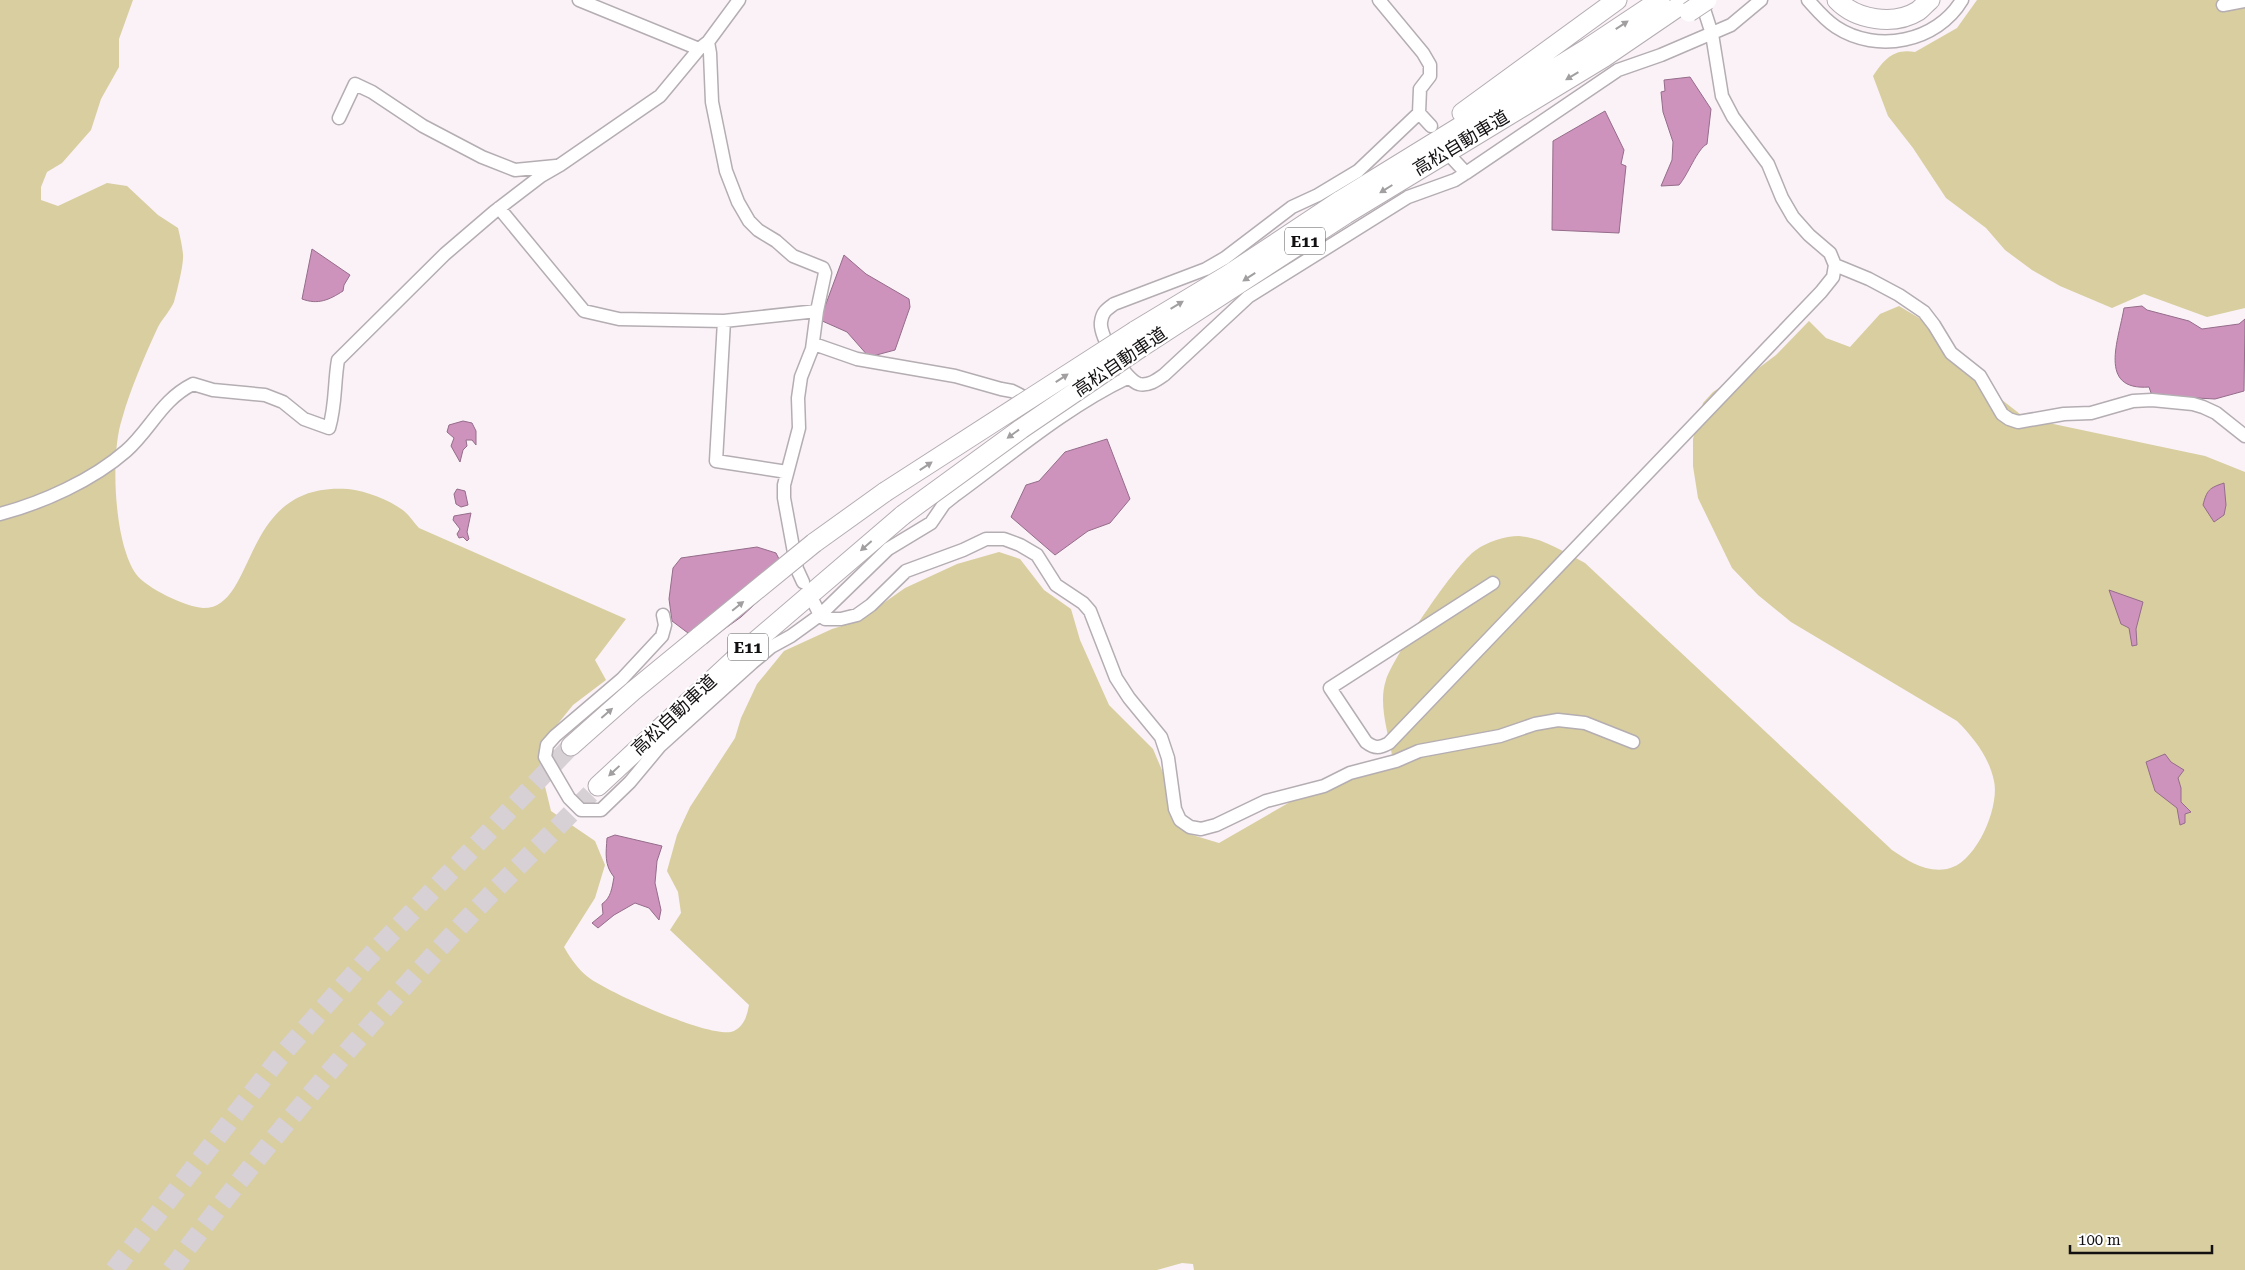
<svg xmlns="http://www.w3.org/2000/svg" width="2245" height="1270" font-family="'Roboto Serif','Noto Sans JP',serif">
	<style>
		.green { fill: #d8ce9f }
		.water { fill: #cd93bd; stroke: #956c8a }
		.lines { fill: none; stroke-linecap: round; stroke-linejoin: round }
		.highway-tunnel { stroke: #d7d0d5; stroke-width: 19; stroke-dasharray: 19 9; stroke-linecap: butt }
		.minor-casing { stroke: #b4adb2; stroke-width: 15 }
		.highway-casing { stroke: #b4adb2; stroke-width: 21 }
		.minor { stroke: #fff; stroke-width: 12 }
		.highway { stroke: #fff; stroke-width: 19 }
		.highway-bridge-casing { stroke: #b4adb2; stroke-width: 21; stroke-linecap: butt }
		.highway-bridge { stroke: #fff; stroke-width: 19 }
		.oneway { fill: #a19fa0 }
		.labels { text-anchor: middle; stroke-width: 4.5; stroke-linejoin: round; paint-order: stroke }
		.shield { fill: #fff; stroke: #5a5859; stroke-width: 1 }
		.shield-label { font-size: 16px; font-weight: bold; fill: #131012 }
		.street-label { font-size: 18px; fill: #131012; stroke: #fff }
	</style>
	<rect width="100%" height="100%" fill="#faf2f7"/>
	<!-- green -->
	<path class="green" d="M 0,0 L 133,0 L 119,39 L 119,67 L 101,99 L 91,130 L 62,163 L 47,172 L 41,187 L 41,200 L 58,206 L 107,183 L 127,186 L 158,215 L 178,228 C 180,236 182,245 183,254 C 184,264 177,291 174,302 C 170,311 162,319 158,327 C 145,355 130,390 122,419 C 110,455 114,543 136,574 C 146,588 186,607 203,608 C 258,609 239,481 348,489 C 366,491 390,500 404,511 C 410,516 414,523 419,528 L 626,619 L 595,660 L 606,680 L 573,705 L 548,736 L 540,766 L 551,811 L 595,841 L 605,865 L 595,898 L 564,947 C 571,959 578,969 588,977 C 607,992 715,1041 734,1031 C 745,1025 747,1015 749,1005 L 670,930 L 681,913 L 678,892 L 667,871 L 677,835 L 690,807 L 735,738 L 741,718 L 757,684 L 784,651 L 832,629 L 858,621 L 905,588 L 957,564 L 999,552 L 1020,559 L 1044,590 L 1071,609 L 1080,640 L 1109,705 L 1153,749 L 1189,834 L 1219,843 L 1311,790 L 1381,765 L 1392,755 C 1388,732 1378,703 1386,680 C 1394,656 1456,563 1476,550 C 1487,542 1505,536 1519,536 C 1543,538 1564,552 1585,563 L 1892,850 C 1908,861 1926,873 1947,869 C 1976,864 2000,807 1994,781 C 1989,757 1974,738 1957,721 L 1791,622 L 1758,595 L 1732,568 L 1698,498 L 1693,466 L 1693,439 L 1703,403 L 1713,392 L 1728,382 L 1744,379 L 1776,355 L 1809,321 L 1826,338 L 1850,347 L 1880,314 L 1899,306 L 1934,327 L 1946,356 L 2025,418 L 2205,456 L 2245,472 L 2245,1270 L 1194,1270 L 1193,1264 L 1182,1263 L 1157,1270 L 0,1270 Z
		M 1977,0 L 2245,0 L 2245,308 L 2207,317 L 2144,294 L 2112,308 L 2060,286 L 2032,270 L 2005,250 L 1986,228 L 1946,198 L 1913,148 L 1888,116 L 1873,76 C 1884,60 1893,48 1915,52 L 1957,28 Z"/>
	<!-- water -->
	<path class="water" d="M 1690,77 L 1711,109 L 1707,144 C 1697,149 1688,175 1679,185 L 1661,186 L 1672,160 L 1673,142 L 1663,112 L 1661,92 L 1665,91 L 1664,80 Z
		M 1605,111 L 1624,150 L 1621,164 L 1626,166 L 1619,233 L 1552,230 L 1553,141 Z
		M 312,249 L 350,275 L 344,285 L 343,291 C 329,300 318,305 302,299 Z
		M 844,255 L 866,274 L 909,299 L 910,307 L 895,350 L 869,357 L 847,332 L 820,320 Z
		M 2142,306 L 2147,310 L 2189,321 L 2202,329 L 2239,324 L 2245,319 L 2244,391 L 2215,399 L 2161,396 L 2151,393 L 2149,387 C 2097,391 2119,339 2124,308 Z
		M 463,421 L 472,423 L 476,431 L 476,445 L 472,440 L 466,440 L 467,446 L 463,450 L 460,462 L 451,446 L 454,438 L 447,432 L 449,425 Z
		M 1107,439 L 1130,499 L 1110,523 L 1088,531 L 1055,555 L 1011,517 L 1026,485 L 1039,481 L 1065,452 Z
		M 2224,483 L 2226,505 L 2224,515 L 2214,522 L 2203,505 C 2207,490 2209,488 2224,483 Z
		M 457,489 L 465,491 L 468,505 L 461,507 L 456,504 L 454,494 Z
		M 471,513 L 467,532 L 469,539 L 467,541 L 463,537 L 459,538 L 457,534 L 460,529 L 453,520 L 454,516 Z
		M 757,547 L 776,553 L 780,561 L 782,579 L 741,617 L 709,640 L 688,633 L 672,621 L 669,599 L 673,568 L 681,558 Z
		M 2109,590 L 2143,602 L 2136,629 L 2137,645 L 2132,646 L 2129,628 L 2121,624 Z
		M 2165,754 L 2171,762 L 2184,770 L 2178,778 L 2181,788 L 2181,802 L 2191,812 L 2185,814 L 2185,823 L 2180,825 L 2177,808 L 2155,791 L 2146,762 Z
		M 615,835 L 662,846 L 657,861 L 655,883 L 661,910 L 659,920 L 649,908 L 635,903 L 614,915 L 598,928 L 592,923 L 603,914 L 602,904 C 611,898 612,888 614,877 C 604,865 606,853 607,838 Z"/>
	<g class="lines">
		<!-- highway-tunnel -->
		<path class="highway-tunnel" d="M 114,1270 L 280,1057 L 365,961 L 571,746
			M 171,1270 C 261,1149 360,1033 463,923 C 507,877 553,832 598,786"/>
		<defs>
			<path id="minor" d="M 579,0 L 699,49
				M 1379,0 L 1423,53 L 1430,65 L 1430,76 L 1420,89 L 1419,113
				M 1808,0 C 1816,9 1825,20 1836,27 C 1877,54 1937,42 1962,0
				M 2223,5 L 2245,1
				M 708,42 L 710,53 L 712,102 L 726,171 L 738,202 L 749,221 L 758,230 L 776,241 L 793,256 L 823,268 L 825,273 L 817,311 L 812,349 L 801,377 L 798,398 L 799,428 L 784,485 L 784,498 L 797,569 L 803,582
				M 339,118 L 355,84 L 372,92 L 423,126 L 482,157 L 515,170 L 556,166
				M 1431,126 L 1419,113 L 1358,171 L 1318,195 L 1292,207 L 1225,258 L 1206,269 L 1114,304 C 1107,309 1102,312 1101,322 C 1099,336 1125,380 1139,384 C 1149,386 1157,380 1164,375 L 1248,297 L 1408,197 L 1455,180 L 1466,173 L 1618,70 L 1661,55 L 1731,25 L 1761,0
				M 1453,159 L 1466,173
				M 499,208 L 584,311 L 619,319 L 724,321 L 817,311
				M 1835,265 L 1869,279 L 1899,295 L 1924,312 L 1934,325 L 1951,353 L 1980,376 L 2002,414 L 2009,419 L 2018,422 L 2064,414 L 2091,413 L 2133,401 L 2152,400 L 2193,404 L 2203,407 L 2216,413 L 2245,436
				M 724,321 L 716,461 L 787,472
				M 814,344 L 857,359 L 955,376 L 1001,389 L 1012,391 L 1020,395 L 1040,426
				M 0,514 C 42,503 93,480 126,451 C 151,429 161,400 193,384 L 213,390 L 265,395 L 283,402 L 304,419 L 329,428 C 336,405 334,383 338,360 L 445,254 L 494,212 L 541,176 L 560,165 L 660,96 L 699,49 L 708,42 L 739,0
				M 1493,583 L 1330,688 L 1366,742 C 1375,749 1380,748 1389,743 L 1821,292 L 1833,277 L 1835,265 L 1830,253 L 1809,235 L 1793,217 L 1782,198 L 1768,164 L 1733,117 L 1722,96 L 1712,34 L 1701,0
				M 814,603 L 820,615 L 825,619 L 841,619 L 857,615 L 871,605 L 906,571 L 963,550 L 986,539 L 1004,539 L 1020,545 L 1037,555 L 1056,585 L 1083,603 L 1090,611 L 1116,678 L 1129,698 L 1161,737 L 1168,758 L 1175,809 L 1180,820 L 1190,827 L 1201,829 L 1216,825 L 1266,801 L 1324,786 L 1350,773 L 1396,761 L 1419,751 L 1500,736 L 1535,724 L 1558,720 L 1585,723 L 1633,742
				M 663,615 L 665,625 L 662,636 L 622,679 L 555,736 L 547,745 L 545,757 L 569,798 L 581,810 L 601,810 L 630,782 L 660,746 L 752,663 L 771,647 L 791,636 L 820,615 L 888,549 L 931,523 L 944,504 L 954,496 C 1009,456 1066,407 1127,378"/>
			<path id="highway" d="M 1837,0 C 1856,20 1894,26 1918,11 C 1922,8 1926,3 1930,0
				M 1462,113 L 1617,0
				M 1135,331 L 1228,275 L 1341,200 L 1588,48 L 1660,0
				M 1140,348 L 1346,214 L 1603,58 L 1688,0
				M 814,543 L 885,492
				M 571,746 L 633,691 L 700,636
				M 598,786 L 736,658 L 903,515"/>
		</defs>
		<!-- minor casing -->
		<use href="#minor" class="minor-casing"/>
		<!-- highway casing -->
		<use href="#highway" class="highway-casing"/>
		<!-- minor -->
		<use href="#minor" class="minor"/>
		<!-- highway -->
		<use href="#highway" class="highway"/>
		<defs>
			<path id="highway-bridge" d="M 1689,12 L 1707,0
				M 885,492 L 1135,331
				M 903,515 L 1021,429 L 1140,348
				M 700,636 L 814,543"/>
		</defs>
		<!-- highway-bridge casing -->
		<use href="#highway-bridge" class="highway-bridge-casing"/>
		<!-- highway-bridge -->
		<use href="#highway-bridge" class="highway-bridge"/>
	</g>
	<!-- one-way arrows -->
	<defs><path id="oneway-solid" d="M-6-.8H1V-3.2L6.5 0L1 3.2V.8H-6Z" transform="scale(1.25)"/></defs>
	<g class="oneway">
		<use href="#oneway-solid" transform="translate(1622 25) rotate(-33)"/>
		<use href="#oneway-solid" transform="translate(1572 76) rotate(149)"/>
		<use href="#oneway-solid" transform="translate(1386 189) rotate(148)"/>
		<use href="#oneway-solid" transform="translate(1249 277) rotate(147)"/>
		<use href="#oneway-solid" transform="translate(1177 305) rotate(-31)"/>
		<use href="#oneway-solid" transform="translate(1062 378) rotate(-33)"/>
		<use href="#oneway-solid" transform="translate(1013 434) rotate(144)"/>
		<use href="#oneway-solid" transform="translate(926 466) rotate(-33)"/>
		<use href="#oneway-solid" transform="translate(866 546) rotate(139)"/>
		<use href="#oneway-solid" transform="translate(738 606) rotate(-39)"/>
		<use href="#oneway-solid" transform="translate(607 713) rotate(-41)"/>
		<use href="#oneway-solid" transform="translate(614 771) rotate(137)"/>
	</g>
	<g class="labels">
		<!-- shield labels -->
		<g class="shield">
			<rect x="1285" y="227.5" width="40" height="27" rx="4"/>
			<rect x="728" y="633.5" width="40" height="27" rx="4"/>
		</g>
		<g class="shield-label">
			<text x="1305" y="247">E11</text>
			<text x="748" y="653">E11</text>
		</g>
		<!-- street labels -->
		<g class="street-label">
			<text transform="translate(1461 143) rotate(-31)" y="6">高松自動車道</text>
			<text transform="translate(1120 362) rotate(-34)" y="6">高松自動車道</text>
			<text transform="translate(674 715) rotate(-43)" y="6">高松自動車道</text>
		</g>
	</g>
	<!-- scale -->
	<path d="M2070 1245v8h142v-8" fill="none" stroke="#131012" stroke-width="2.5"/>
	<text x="2078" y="1245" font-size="15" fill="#131012" stroke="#ffffff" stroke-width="4" paint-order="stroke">100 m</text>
</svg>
